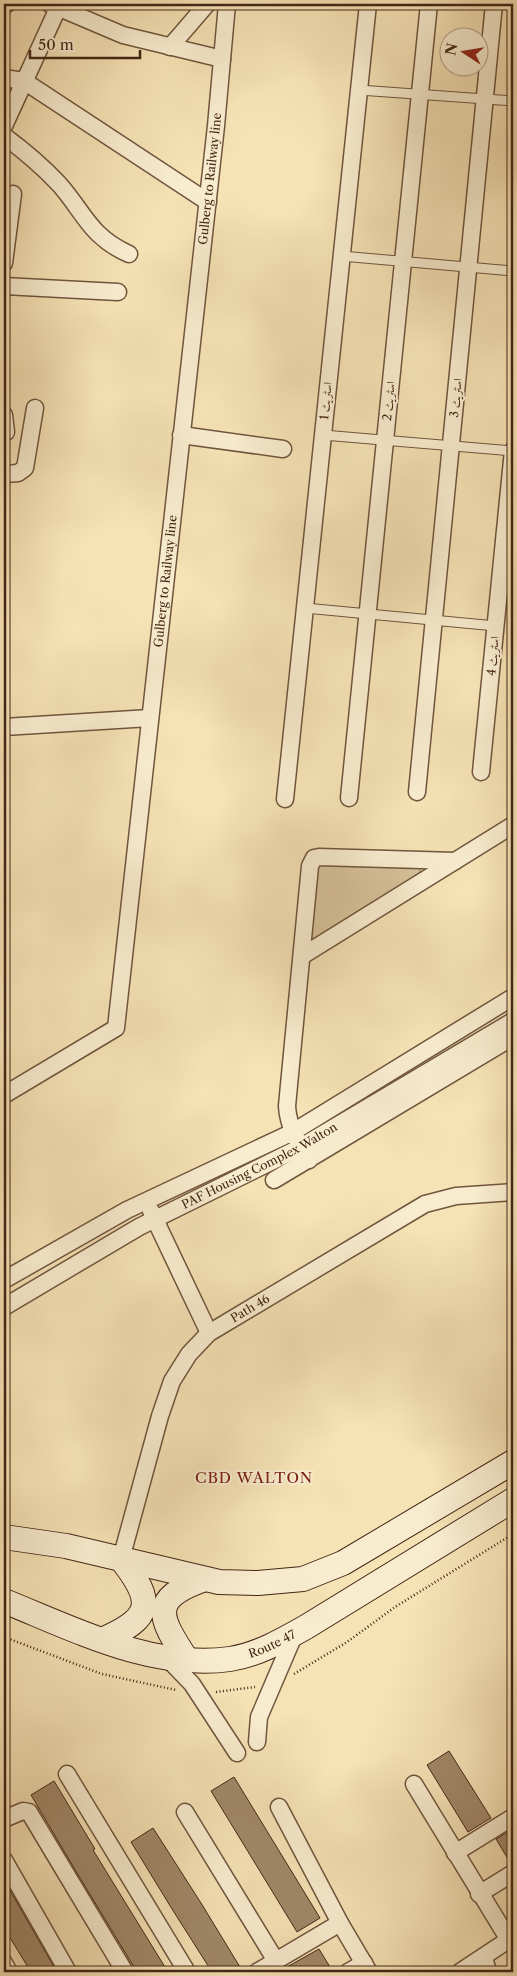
<svg xmlns="http://www.w3.org/2000/svg" width="517" height="1976" font-family="'Libre Caslon Text',Amiri,serif">
	<style>
		.green { fill: #d7c29a; stroke: #8e7458 }
		.building { fill: #a08868; stroke: #442615 }
		.lines { fill: none; stroke-linecap: round; stroke-linejoin: round }
		.lane-casing { stroke: #70553d; stroke-width: 11 }
		.street-casing { stroke: #70553d; stroke-width: 19 }
		.secondary-casing { stroke: #442615; stroke-width: 26 }
		.path { stroke: #442615; stroke-width: 2.5; stroke-dasharray: 1 2.5; stroke-linecap: butt }
		.lane { stroke: #f8eccf; stroke-width: 9 }
		.street { stroke: #f8eccf; stroke-width: 16 }
		.secondary { stroke: #f8eccf; stroke-width: 24 }
		.labels { text-anchor: middle; stroke-width: 4; stroke-linejoin: round; paint-order: stroke }
		.street-label { font-size: 12px; fill: #442615; stroke: #f8eccf }
		.quarter-label { font-size: 15px; letter-spacing: 1px; fill: #7a1f14; stroke: #f8eccf }
	</style>
	<rect width="100%" height="100%" fill="#f5e2b5"/>
	<filter id="stains"><feTurbulence type="fractalNoise" baseFrequency=".004" numOctaves="4"/><feColorMatrix values="0 0 0 0 .2 0 0 0 0 .09 0 0 0 0 .02 0 0 0 .5 -.17"/></filter>
	<radialGradient id="worn" r=".72"><stop offset=".6" stop-color="#630" stop-opacity="0"/><stop offset="1" stop-color="#630" stop-opacity=".3"/></radialGradient>
	<!-- green -->
	<path class="green" d="M 420,863 L 420,878 L 308,946 L 317,864 Z"/>
	<!-- building -->
	<path class="building" d="M 449,1751 L 491,1818 L 468,1832 L 427,1765 Z
		M 234,1777 L 320,1918 L 297,1932 L 211,1791 Z
		M 54,1781 L 95,1849 L 93,1850 L 168,1972 L 137,1972 L 77,1873 L 31,1795 Z
		M 153,1828 L 201,1903 L 243,1972 L 212,1972 L 172,1909 L 131,1842 Z
		M 513,1829 L 513,1863 L 511,1864 L 496,1839 Z
		M 4,1880 L 57,1972 L 31,1972 L 4,1928 Z
		M 319,1949 L 333,1972 L 278,1972 Z"/>
	<g class="lines">
		<defs>
			<path id="lane" d="M 359,90 L 513,101
				M 341,256 L 513,271
				M 323,435 L 513,451
				M 305,608 L 496,626"/>
			<g id="street">
				<path d="M 50,4 L 123,35 L 222,59"/>
				<path d="M 4,5 L 7,4"/>
				<path d="M 170,47 L 207,4"/>
				<path d="M 4,78 L 24,81 L 208,202"/>
				<path d="M 4,126 L 58,8"/>
				<path d="M 4,136 C 23,150 42,166 59,184 C 84,212 90,237 129,254"/>
				<path d="M 4,263 L 13,194"/>
				<path d="M 4,286 L 118,292"/>
				<path d="M 4,415 L 6,432"/>
				<path d="M 181,435 L 283,449"/>
				<path d="M 4,474 L 18,473 L 25,468 L 35,408"/>
				<path d="M 4,727 L 150,718"/>
				<path d="M 481,772 L 513,450"/>
				<path d="M 417,792 L 494,4"/>
				<path d="M 349,798 L 429,4"/>
				<path d="M 285,799 L 368,4"/>
				<path d="M 302,956 L 513,825"/>
				<path id="s1" d="M 4,1095 L 116,1028 L 216,126 L 227,4"/>
				<path d="M 309,1160 C 298,1143 288,1126 287,1106 L 310,866 L 314,858 L 319,857 L 455,861"/>
				<path d="M 274,1180 L 513,1037"/>
				<path d="M 151,1211 L 209,1333"/>
				<path d="M 4,1280 L 127,1210 L 293,1132 L 513,997"/>
				<path id="s2" d="M 4,1307 L 139,1227 L 301,1147 L 513,1021"/>
				<path id="s3" d="M 121,1559 L 160,1416 L 172,1381 L 189,1354 L 209,1333 L 425,1204 L 456,1196 L 513,1192"/>
				<path d="M 165,1656 L 192,1684 L 237,1753"/>
				<path d="M 257,1742 L 259,1717 L 295,1633"/>
				<path d="M 67,1774 L 187,1972"/>
				<path d="M 414,1784 L 509,1940"/>
				<path d="M 279,1807 L 340,1923 L 369,1972"/>
				<path d="M 185,1812 L 276,1961"/>
				<path d="M 4,1819 L 23,1811 L 29,1812 L 125,1972"/>
				<path d="M 455,1853 L 513,1817"/>
				<path d="M 4,1860 L 68,1972"/>
				<path d="M 479,1894 L 513,1873"/>
				<path d="M 484,1957 L 488,1972"/>
				<path d="M 4,1963 L 9,1972"/>
				<path d="M 257,1972 L 340,1923"/>
				<path d="M 348,1972 L 364,1963"/>
				<path d="M 460,1972 L 513,1937"/>
			</g>
			<g id="secondary">
				<path d="M 4,1537 L 66,1546 L 219,1582 L 258,1583 L 303,1579 L 343,1563 L 513,1462"/>
				<path id="s4" d="M 4,1601 C 74,1629 152,1670 230,1659 C 257,1655 283,1640 306,1627 L 513,1500"/>
				<path d="M 102,1640 C 153,1618 155,1602 121,1559"/>
				<path d="M 187,1660 C 159,1617 148,1599 205,1579"/>
			</g>
		</defs>
		<!-- lane casing -->
		<use href="#lane" class="lane-casing"/>
		<!-- street casing -->
		<use href="#street" class="street-casing"/>
		<!-- secondary casing -->
		<use href="#secondary" class="secondary-casing"/>
		<!-- path -->
		<path class="path" d="M 4,1637 L 102,1674 L 176,1690
			M 294,1674 L 347,1642 L 395,1607 L 513,1534
			M 216,1692 L 255,1687"/>
		<!-- lane -->
		<use href="#lane" class="lane"/>
		<!-- street -->
		<use href="#street" class="street"/>
		<!-- secondary -->
		<use href="#secondary" class="secondary"/>
	</g>
	<g class="labels">
		<!-- street labels -->
		<g class="street-label">
			<text dy="4" stroke="none"><textPath href="#s1" startOffset="985">Gulberg to Railway line</textPath></text>
			<text transform="translate(456 398) rotate(-84)" y="4">اسٹریٹ 3</text>
			<text transform="translate(326 401) rotate(-84)" y="4">اسٹریٹ 1</text>
			<text transform="translate(389 401) rotate(-84)" y="4">اسٹریٹ 2</text>
			<text dy="4" stroke="none"><textPath href="#s1" startOffset="580">Gulberg to Railway line</textPath></text>
			<text transform="translate(493 656) rotate(-84)" y="4">اسٹریٹ 4</text>
			<text dy="4" stroke="none"><textPath href="#s2" startOffset="292">PAF Housing Complex Walton</textPath></text>
			<text dy="4" stroke="none"><textPath href="#s3" startOffset="294">Path 46</textPath></text>
			<text dy="4" stroke="none"><textPath href="#s4" startOffset="281">Route 47</textPath></text>
		</g>
		<!-- quarter labels -->
		<g class="quarter-label">
			<text x="254" y="1483">CBD WALTON</text>
		</g>
	</g>
	<!-- margin -->
	<rect width="517" height="1976" fill="none" stroke="#f5e2b5" stroke-width="20"/>
	<rect x="5" y="5" width="507" height="1966" fill="none" stroke="#442615" stroke-width="2.5"/>
	<rect x="10" y="10" width="497" height="1956" fill="none" stroke="#442615"/>
	<!-- north arrow -->
	<g transform="translate(464 52) rotate(282)"><circle r="24" fill="#f8eccf" stroke="#b09d85"/>
	<path d="M0-4L9 19L0 12L-9 19Z" fill="#8f2418"/>
	<text y="-8" font-size="14" font-weight="bold" text-anchor="middle" fill="#442615">N</text>
	</g>
	<!-- scale -->
	<path d="M30 50v8h110v-8" fill="none" stroke="#442615" stroke-width="2.5"/>
	<text x="38" y="50" font-size="15" fill="#442615" stroke="#f8eccf" stroke-width="4" paint-order="stroke">50 m</text>
	<rect width="100%" height="100%" filter="url(#stains)"/>
	<rect width="100%" height="100%" fill="url(#worn)"/>
</svg>
